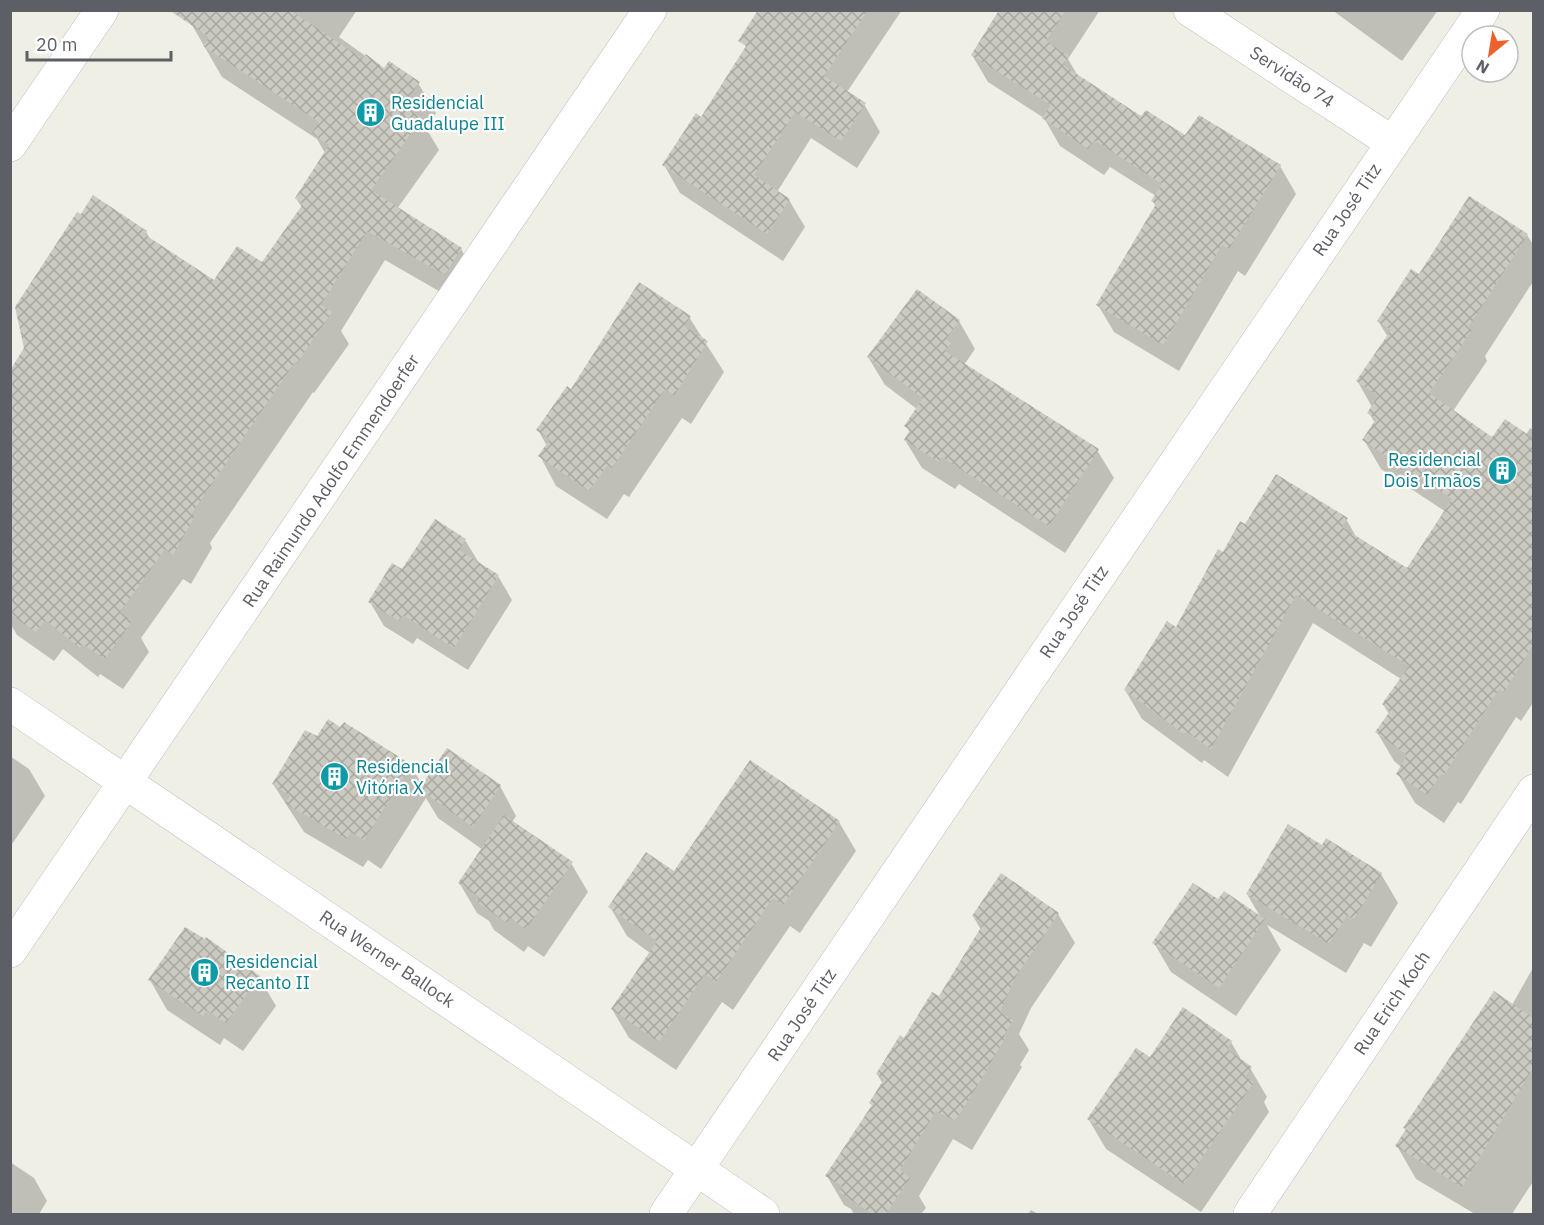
<svg xmlns="http://www.w3.org/2000/svg" width="1544" height="1225" font-family="'IBM Plex Sans',sans-serif">
	<style>
		.shadow { fill: #0003 }
		.building { fill: url(#building-cross-hatch) }
		.lines { fill: none; stroke-linecap: round; stroke-linejoin: round }
		.minor-casing { stroke: #bdbdc4; stroke-width: 34 }
		.minor { stroke: #fff; stroke-width: 33 }
		.labels { text-anchor: middle; stroke-width: 4.5; stroke-linejoin: round; paint-order: stroke }
		.street-label { font-size: 18px; fill: #5d5f66; stroke: #fff }
		.culture-label { font-size: 18px; fill: #0d838f; stroke: #fff; text-anchor: start }
	</style>
	<defs>
		<pattern id="building-cross-hatch" width="8" height="8" patternUnits="userSpaceOnUse" patternTransform="scale(1.5)"><rect width="8" height="8" fill="#cbcac1"/><path d="M0 0l8 8M0 8l8-8" fill="none" stroke="#a8a7a1"/></pattern>
	</defs>
	<rect width="100%" height="100%" fill="#f0efe5"/>
	<!-- shadow -->
	<path class="shadow" d="M 201,10 L 357,10 L 339,37 L 385,70 L 418,83 L 436,113 L 426,128 L 439,150 L 397,209 L 461,249 L 478,279 L 463,305 L 385,260 L 341,331 L 349,344 L 314,393 L 313,392 L 210,543 L 212,548 L 191,584 L 183,579 L 141,638 L 149,652 L 123,689 L 100,674 L 98,677 L 63,649 L 54,661 L 17,635 L 10,623 L 10,387 L 24,366 L 146,232 L 151,240 L 215,282 L 263,264 L 302,208 L 296,198 L 325,153 L 317,139 L 222,77 L 192,25 Z
		M 766,10 L 902,10 L 847,92 L 864,104 L 880,132 L 857,168 L 811,138 L 777,192 L 789,200 L 805,227 L 783,261 L 680,193 L 664,165 L 701,119 L 747,48 L 744,43 Z
		M 1001,10 L 1100,10 L 1068,59 L 1079,78 L 1142,118 L 1186,137 L 1200,117 L 1280,166 L 1296,194 L 1245,276 L 1238,271 L 1179,371 L 1114,332 L 1098,305 L 1156,207 L 1153,201 L 1156,196 L 1110,167 L 1104,175 L 1060,146 L 1044,118 L 988,82 L 972,55 Z
		M 1332,10 L 1438,10 L 1402,61 Z
		M 1527,235 L 1534,246 L 1534,280 L 1485,356 L 1487,361 L 1453,411 L 1493,439 L 1526,435 L 1530,428 L 1534,431 L 1534,701 L 1521,721 L 1516,717 L 1461,804 L 1458,802 L 1444,823 L 1415,803 L 1398,774 L 1401,767 L 1394,761 L 1377,732 L 1389,714 L 1383,704 L 1401,679 L 1313,623 L 1228,777 L 1204,760 L 1202,763 L 1142,719 L 1125,690 L 1176,629 L 1223,554 L 1246,526 L 1346,519 L 1358,540 L 1407,571 L 1446,512 L 1381,469 L 1364,440 L 1375,423 L 1369,413 L 1372,407 L 1358,382 L 1388,337 L 1378,321 L 1420,277 Z
		M 689,317 L 724,372 L 691,424 L 682,418 L 629,497 L 624,494 L 607,519 L 556,486 L 540,456 L 547,446 L 538,430 L 571,391 Z
		M 959,321 L 975,349 L 964,365 L 1097,450 L 1114,478 L 1065,553 L 959,484 L 955,489 L 922,468 L 905,440 L 910,433 L 906,426 L 917,409 L 885,385 L 868,357 Z
		M 465,540 L 479,563 L 498,576 L 512,600 L 468,670 L 417,638 L 413,644 L 384,626 L 370,602 L 402,571 Z
		M 317,738 L 411,766 L 423,786 L 500,786 L 516,816 L 512,822 L 571,863 L 588,892 L 544,957 L 528,946 L 524,952 L 494,930 L 489,921 L 477,913 L 460,884 L 483,850 L 438,818 L 426,798 L 381,869 L 368,860 L 363,867 L 304,832 L 273,784 Z
		M 10,756 L 29,769 L 45,796 L 10,847 Z
		M 751,762 L 839,822 L 856,851 L 800,933 L 790,926 L 733,1010 L 722,1002 L 676,1070 L 629,1038 L 612,1009 L 650,953 L 627,936 L 610,907 L 674,873 Z
		M 1323,847 L 1381,874 L 1398,903 L 1371,947 L 1364,943 L 1346,973 L 1267,925 L 1281,950 L 1236,1016 L 1171,972 L 1154,943 L 1218,901 L 1261,918 L 1247,894 Z
		M 1058,914 L 1075,943 L 1031,1008 L 1019,1034 L 1029,1050 L 1020,1065 L 1022,1067 L 972,1150 L 953,1139 L 919,1196 L 926,1208 L 921,1214 L 854,1214 L 851,1209 L 844,1205 L 827,1176 L 873,1107 L 883,1084 L 877,1074 L 939,998 L 981,930 L 973,916 Z
		M 1534,966 L 1534,1180 L 1512,1214 L 1475,1214 L 1416,1179 L 1397,1146 L 1512,1005 Z
		M 259,977 L 276,1006 L 243,1051 L 224,1038 L 220,1045 L 167,1010 L 150,980 Z
		M 1231,1042 L 1243,1063 L 1250,1068 L 1267,1097 L 1264,1102 L 1269,1112 L 1201,1212 L 1106,1149 L 1089,1120 L 1151,1060 Z
		M 10,1162 L 34,1178 L 47,1201 L 39,1214 L 10,1214 Z
		M 1031,1210 L 1038,1214 L 1028,1214 Z"/>
	<!-- building -->
	<path class="building" d="M 169,10 L 290,10 L 363,59 L 366,54 L 384,68 L 389,61 L 420,82 L 403,106 L 422,118 L 371,190 L 462,248 L 445,275 L 367,231 L 321,305 L 332,312 L 297,363 L 295,362 L 192,513 L 195,516 L 173,555 L 165,549 L 120,612 L 132,621 L 105,659 L 82,644 L 80,648 L 45,620 L 36,632 L 10,614 L 11,369 L 24,348 L 15,307 L 77,212 L 81,214 L 93,195 L 147,231 L 144,234 L 214,280 L 237,246 L 262,262 L 303,204 L 295,198 L 329,145 L 312,133 L 319,122 L 203,46 L 209,37 Z
		M 758,10 L 868,10 L 824,76 L 866,103 L 841,141 L 795,112 L 754,175 L 790,199 L 767,234 L 662,165 L 696,113 L 701,117 L 746,46 L 738,41 Z
		M 999,10 L 1066,10 L 1046,41 L 1069,56 L 1063,65 L 1141,116 L 1146,110 L 1185,135 L 1199,115 L 1281,165 L 1229,249 L 1222,245 L 1163,345 L 1096,305 L 1156,204 L 1151,201 L 1162,184 L 1094,140 L 1088,149 L 1042,118 L 1051,105 L 971,55 Z
		M 1469,196 L 1528,234 L 1468,328 L 1472,330 L 1429,393 L 1492,437 L 1505,419 L 1533,438 L 1533,645 L 1504,692 L 1499,689 L 1444,775 L 1441,774 L 1427,795 L 1396,774 L 1407,755 L 1375,732 L 1390,711 L 1382,704 L 1409,666 L 1296,595 L 1211,749 L 1187,732 L 1184,734 L 1124,690 L 1167,621 L 1176,627 L 1218,549 L 1223,552 L 1240,521 L 1245,524 L 1276,474 L 1348,518 L 1342,527 L 1407,568 L 1452,499 L 1362,440 L 1376,419 L 1367,413 L 1378,396 L 1356,381 L 1391,330 L 1377,321 L 1411,269 L 1419,274 Z
		M 639,282 L 691,316 L 684,326 L 708,341 L 674,396 L 665,389 L 612,468 L 607,466 L 589,491 L 538,456 L 550,439 L 536,430 L 567,386 L 571,389 Z
		M 917,289 L 960,320 L 946,339 L 951,343 L 945,351 L 1099,449 L 1049,526 L 942,457 L 939,462 L 904,440 L 910,430 L 904,426 L 923,398 L 867,357 Z
		M 435,519 L 466,539 L 459,550 L 499,575 L 454,648 L 403,615 L 399,621 L 368,602 L 392,563 L 402,569 Z
		M 328,719 L 340,727 L 344,722 L 412,765 L 364,840 L 351,832 L 346,839 L 285,803 L 290,796 L 272,784 L 305,730 L 317,736 Z
		M 447,748 L 501,785 L 473,827 L 419,789 Z
		M 750,760 L 840,821 L 783,905 L 773,898 L 716,982 L 705,974 L 659,1042 L 611,1009 L 657,941 L 608,907 L 646,852 L 674,871 Z
		M 504,815 L 573,862 L 526,929 L 510,918 L 507,923 L 476,901 L 479,897 L 458,883 Z
		M 1288,824 L 1322,845 L 1326,838 L 1382,873 L 1354,919 L 1347,915 L 1329,944 L 1246,894 Z
		M 1001,873 L 1059,913 L 1015,978 L 1000,1012 L 1013,1020 L 1004,1036 L 1006,1036 L 978,1085 L 955,1121 L 936,1111 L 900,1170 L 910,1178 L 885,1215 L 874,1215 L 839,1192 L 842,1186 L 825,1176 L 872,1105 L 869,1103 L 884,1079 L 876,1074 L 900,1035 L 904,1038 L 932,992 L 939,996 L 983,924 L 972,916 Z
		M 1193,883 L 1218,899 L 1224,891 L 1265,919 L 1219,988 L 1152,943 Z
		M 185,927 L 205,939 L 206,937 L 260,976 L 226,1023 L 207,1010 L 203,1016 L 148,980 Z
		M 1494,991 L 1533,1018 L 1533,1068 L 1462,1187 L 1395,1146 L 1406,1129 L 1403,1128 Z
		M 1183,1007 L 1232,1041 L 1227,1049 L 1252,1067 L 1245,1077 L 1254,1082 L 1184,1184 L 1087,1119 L 1136,1048 L 1150,1057 Z"/>
	<g class="lines">
		<defs>
			<path id="minor" d="M 1190,10 L 1393,143
				M 10,145 L 102,10
				M 10,704 L 763,1214
				M 10,951 L 650,10
				M 666,1214 L 1483,10
				M 1250,1214 L 1534,791"/>
		</defs>
		<!-- minor casing -->
		<use href="#minor" class="minor-casing"/>
		<!-- minor -->
		<use href="#minor" class="minor"/>
	</g>
	<!-- icons -->
	<defs>
		<symbol id="building-disc" viewBox="-11 -11 22 22"><circle r="9.5" fill="#0f9aa8" stroke="#fff"/><path d="M-4-6H4V6H1V3H-1V6H-4ZM-2.5-4.3h1.7v1.8h-1.7ZM.8-4.3h1.7v1.8H.8ZM-2.5-1h1.7V.8h-1.7ZM.8-1h1.7V.8H.8Z" fill="#fff"/></symbol>
	</defs>
	<g fill-rule="evenodd">
		<use href="#building-disc" x="354" y="96" width="33" height="33"/>
		<use href="#building-disc" x="1486" y="454" width="33" height="33"/>
		<use href="#building-disc" x="318" y="760" width="33" height="33"/>
		<use href="#building-disc" x="188" y="956" width="33" height="33"/>
	</g>
	<g class="labels">
		<!-- street labels -->
		<g class="street-label">
			<text transform="translate(1292 77) rotate(33)" y="6">Servidão 74</text>
			<text transform="translate(1347 210) rotate(-56)" y="6">Rua José Titz</text>
			<text transform="translate(331 481) rotate(-56)" y="6">Rua Raimundo Adolfo Emmendoerfer</text>
			<text transform="translate(1074 612) rotate(-56)" y="6">Rua José Titz</text>
			<text transform="translate(387 959) rotate(34)" y="6">Rua Werner Ballock</text>
			<text transform="translate(1392 1003) rotate(-56)" y="6">Rua Erich Koch</text>
			<text transform="translate(802 1015) rotate(-56)" y="6">Rua José Titz</text>
		</g>
		<!-- culture labels -->
		<g class="culture-label">
			<text x="391" y="109">Residencial<tspan x="391" dy="21">Guadalupe III</tspan></text>
			<text x="1481" y="466" text-anchor="end">Residencial<tspan x="1481" dy="21">Dois Irmãos</tspan></text>
			<text x="356" y="773">Residencial<tspan x="356" dy="21">Vitória X</tspan></text>
			<text x="225" y="968">Residencial<tspan x="225" dy="21">Recanto II</tspan></text>
		</g>
	</g>
	<!-- border -->
	<rect width="1544" height="1225" fill="none" stroke="#5d5f66" stroke-width="24"/>
	<!-- north arrow -->
	<g transform="translate(1490 54) rotate(210)"><circle r="28" fill="#ffffff" stroke="#bebfc2" stroke-width="1.5"/>
	<path d="M0-4.5L10 22L0 15L-10 22Z" fill="#ef612c"/>
	<text y="-9" font-size="16" font-weight="bold" text-anchor="middle" fill="#5d5f66">N</text>
	</g>
	<!-- scale -->
	<path d="M27 51v9h144v-9" fill="none" stroke="#5d5f66" stroke-width="3"/>
	<text x="36" y="51" font-size="18" fill="#5d5f66" stroke="#ffffff" stroke-width="4.5" paint-order="stroke">20 m</text>
</svg>
